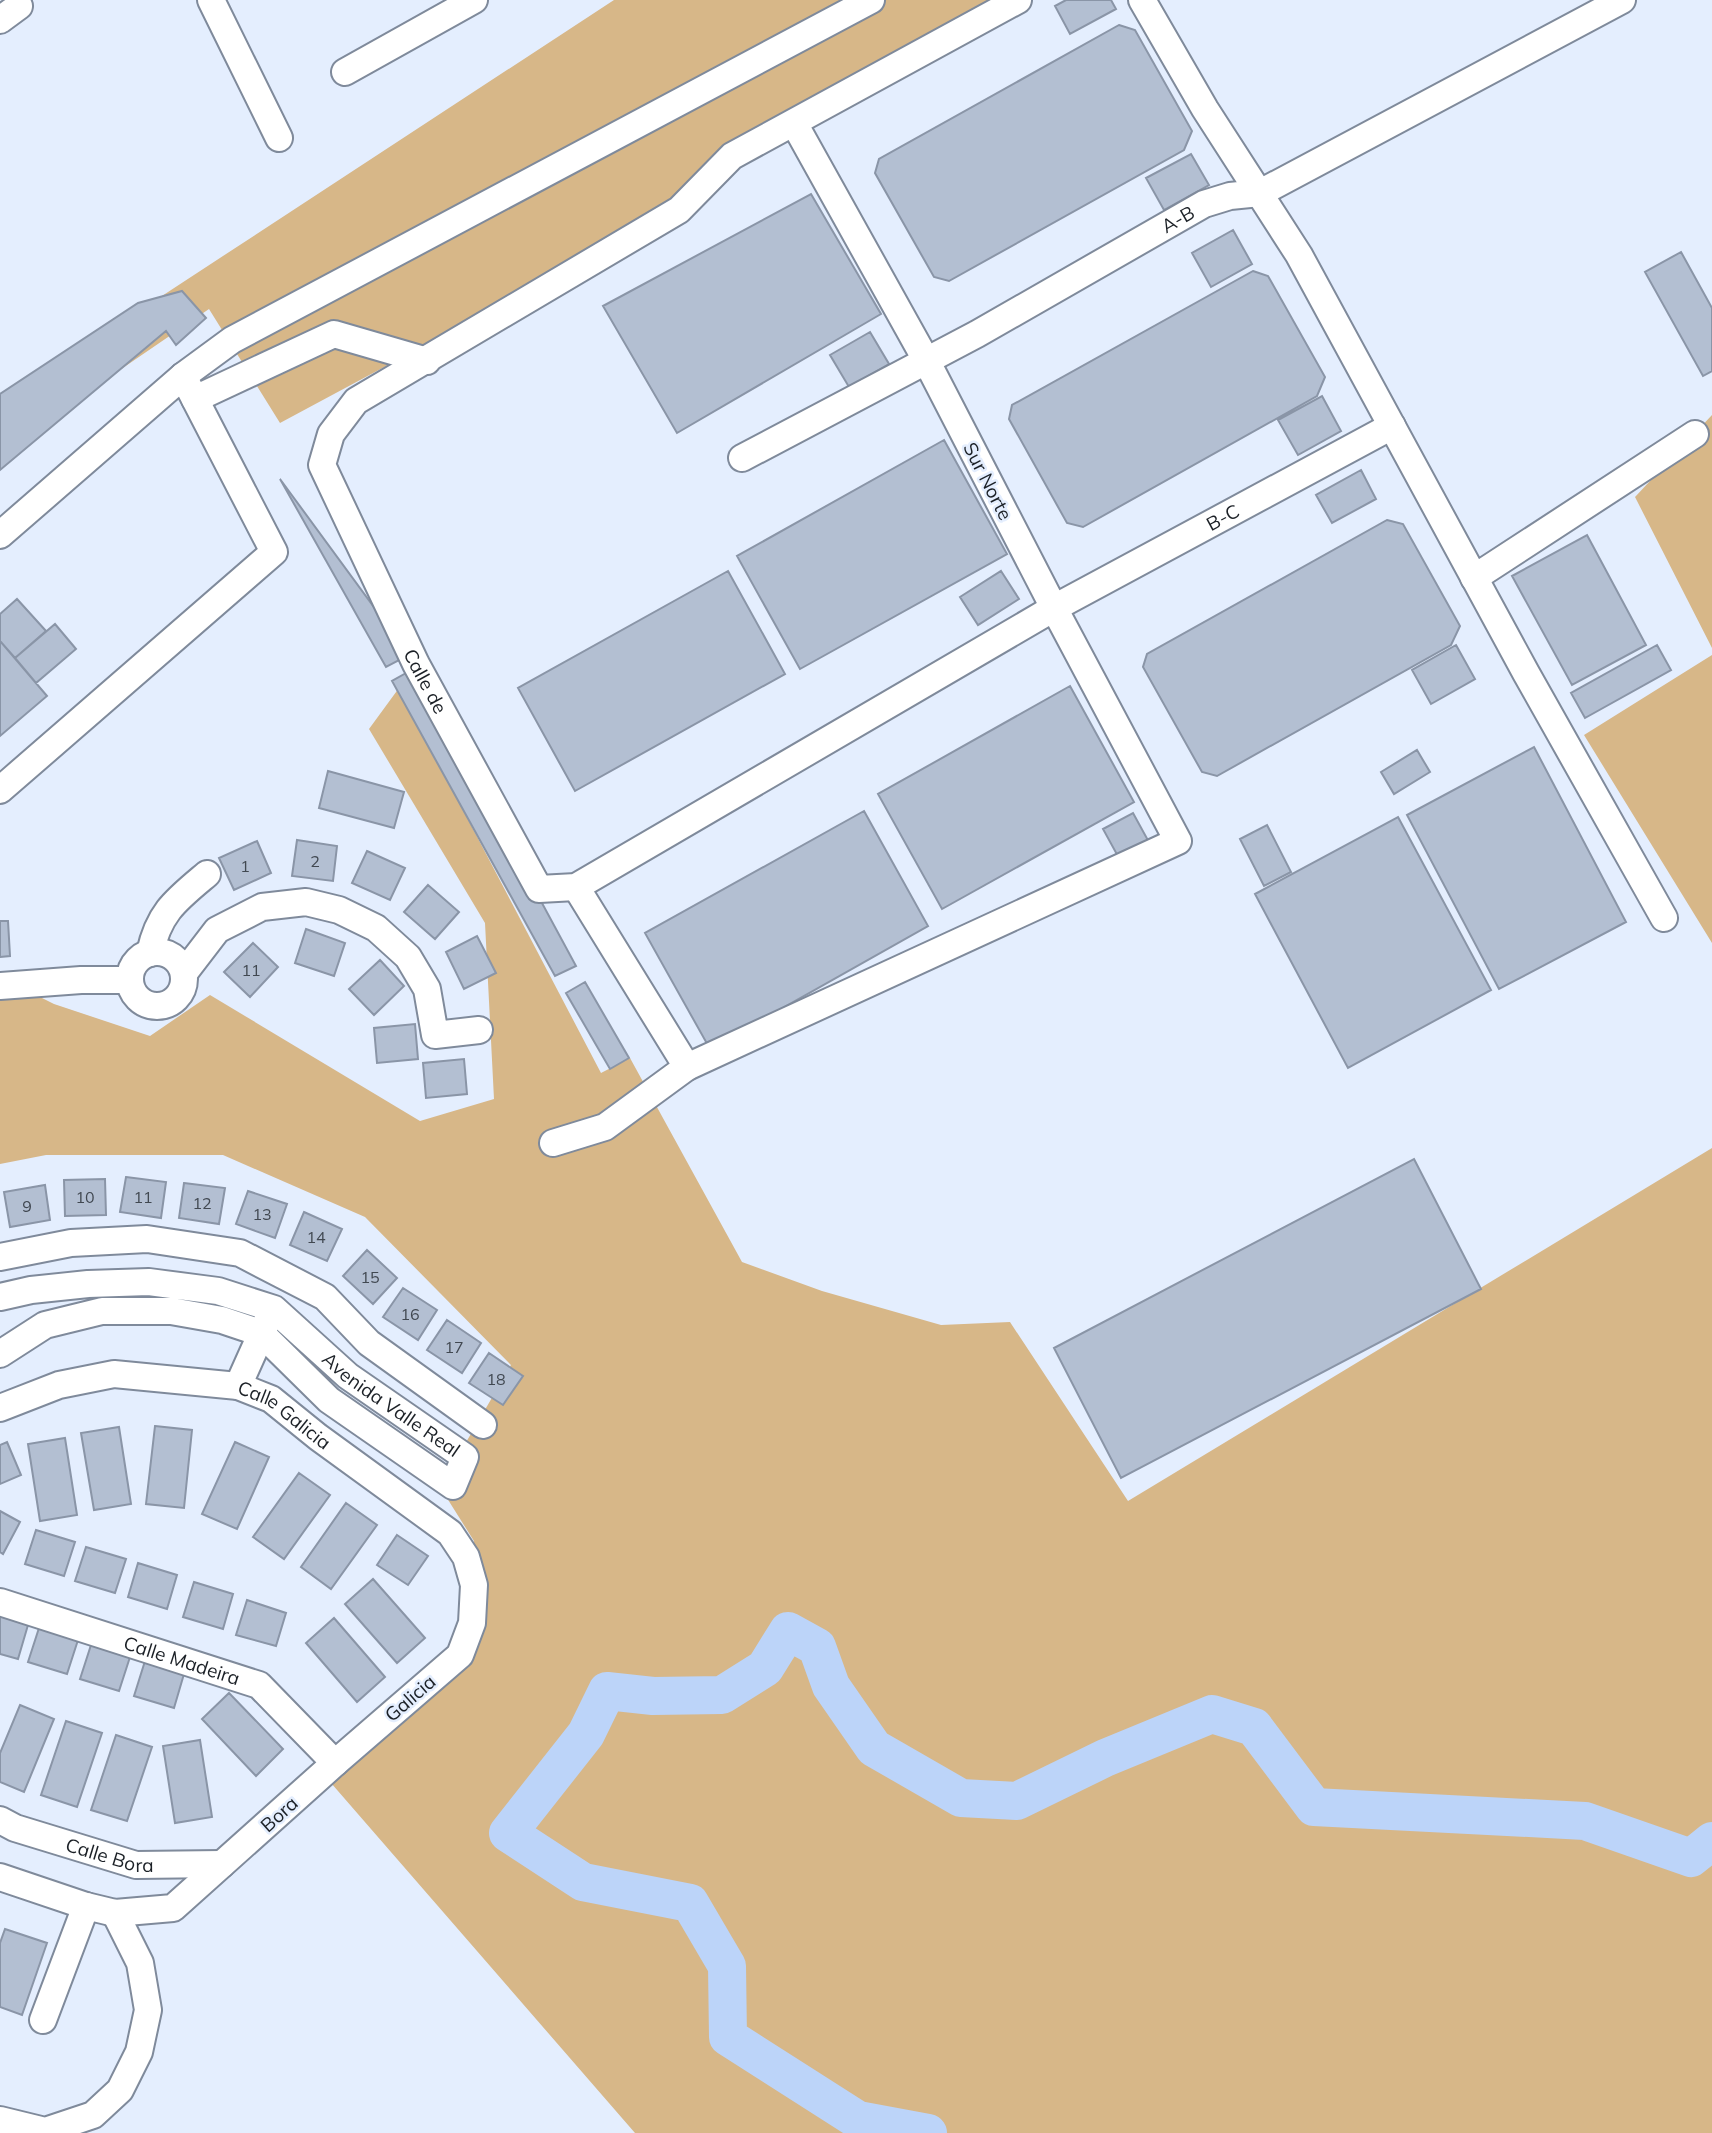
<svg xmlns="http://www.w3.org/2000/svg" width="1712" height="2133" font-family="Mulish,sans-serif">
	<style>
		.forest { fill: #d7b788 }
		.lines { fill: none; stroke-linecap: round; stroke-linejoin: round }
		.river { stroke: #bcd4f9; stroke-width: 38 }
		.building { fill: #b3bfd2; stroke: #8a95a7; stroke-width: 2 }
		.street-casing { stroke: #7f8a9b; stroke-width: 30 }
		.street { stroke: #fff; stroke-width: 26 }
		.labels { text-anchor: middle; stroke-width: 5; stroke-linejoin: round; paint-order: stroke }
		.number-label { font-size: 16px; fill: #414851 }
		.street-label { font-size: 19px; fill: #1b2026; stroke: #e4eefe }
	</style>
	<rect width="100%" height="100%" fill="#e4eefe"/>
	<!-- forest -->
	<path class="forest" d="M 614,0 L 992,0 L 769,123 L 675,211 L 280,423 L 209,309 L 0,452 L 0,402 Z
		M 1712,415 L 1712,648 L 1635,497 Z
		M 1712,655 L 1712,943 L 1584,735 Z
		M 399,688 L 601,1073 L 630,1058 L 742,1262 L 822,1291 L 941,1325 L 1010,1322 L 1128,1501 L 1712,1148 L 1712,2133 L 635,2133 L 318,1768 L 467,1631 L 474,1541 L 440,1487 L 511,1365 L 365,1217 L 223,1155 L 46,1155 L 0,1164 L 0,993 L 30,992 L 54,1004 L 150,1036 L 210,995 L 420,1121 L 494,1099 L 485,923 L 369,729 Z"/>
	<g class="lines">
		<!-- river -->
		<path class="river" d="M 928,2133 L 858,2120 L 728,2037 L 727,1966 L 690,1903 L 583,1882 L 508,1833 L 586,1734 L 607,1691 L 653,1696 L 722,1695 L 765,1668 L 788,1631 L 817,1647 L 831,1686 L 874,1748 L 961,1798 L 1017,1801 L 1105,1758 L 1212,1714 L 1254,1727 L 1314,1807 L 1585,1821 L 1691,1858 L 1712,1841"/>
	</g>
	<!-- building -->
	<path class="building" d="M 1066,0 L 1111,0 L 1116,9 L 1070,34 L 1055,6 Z
		M 1119,25 L 1135,30 L 1192,131 L 1184,150 L 949,281 L 934,277 L 875,173 L 879,159 Z
		M 1191,154 L 1209,185 L 1164,210 L 1146,178 Z
		M 811,194 L 881,314 L 677,433 L 603,306 Z
		M 1233,230 L 1252,264 L 1211,287 L 1192,253 Z
		M 1681,252 L 1712,308 L 1712,371 L 1703,376 L 1645,272 Z
		M 1253,271 L 1268,276 L 1325,377 L 1317,396 L 1083,527 L 1067,523 L 1009,419 L 1012,405 Z
		M 182,291 L 206,318 L 176,345 L 166,331 L 0,470 L 0,394 L 138,303 Z
		M 870,332 L 889,364 L 849,387 L 830,355 Z
		M 1322,396 L 1341,431 L 1298,455 L 1278,420 Z
		M 944,440 L 1007,554 L 800,669 L 737,556 Z
		M 1361,470 L 1376,499 L 1332,523 L 1316,495 Z
		M 280,479 L 409,655 L 386,667 Z
		M 1387,520 L 1403,524 L 1460,626 L 1451,645 L 1217,776 L 1202,772 L 1143,667 L 1147,654 Z
		M 1587,535 L 1646,645 L 1572,685 L 1512,576 Z
		M 728,571 L 785,674 L 575,791 L 518,688 Z
		M 1001,571 L 1019,599 L 978,625 L 960,597 Z
		M 17,599 L 46,631 L 15,658 L 0,641 L 0,614 Z
		M 55,624 L 76,649 L 36,683 L 15,658 Z
		M 0,641 L 47,696 L 0,736 Z
		M 1456,645 L 1475,679 L 1431,704 L 1412,670 Z
		M 1657,645 L 1671,670 L 1585,718 L 1571,693 Z
		M 415,668 L 576,966 L 555,976 L 392,681 Z
		M 1070,686 L 1134,802 L 942,909 L 878,794 Z
		M 1534,747 L 1626,922 L 1499,989 L 1407,815 Z
		M 1417,750 L 1430,772 L 1394,794 L 1381,772 Z
		M 328,771 L 404,792 L 394,828 L 319,808 Z
		M 864,811 L 928,926 L 710,1049 L 645,933 Z
		M 1133,813 L 1150,844 L 1120,860 L 1103,829 Z
		M 1398,817 L 1491,990 L 1348,1068 L 1255,894 Z
		M 1267,825 L 1291,872 L 1264,886 L 1240,839 Z
		M 297,840 L 337,846 L 333,881 L 292,876 Z
		M 257,841 L 271,873 L 234,890 L 219,858 Z
		M 367,851 L 405,868 L 390,900 L 352,883 Z
		M 428,885 L 459,912 L 435,939 L 404,912 Z
		M 0,921 L 8,921 L 10,956 L 0,957 Z
		M 306,929 L 345,943 L 334,976 L 295,963 Z
		M 477,936 L 496,973 L 464,989 L 446,952 Z
		M 253,943 L 278,967 L 250,997 L 224,972 Z
		M 380,960 L 404,986 L 374,1015 L 349,989 Z
		M 585,982 L 629,1058 L 610,1069 L 566,993 Z
		M 415,1024 L 418,1059 L 377,1063 L 374,1028 Z
		M 464,1059 L 467,1094 L 426,1098 L 423,1063 Z
		M 1414,1159 L 1481,1289 L 1121,1478 L 1054,1348 Z
		M 126,1177 L 166,1182 L 161,1218 L 120,1212 Z
		M 105,1179 L 106,1215 L 65,1216 L 64,1180 Z
		M 184,1183 L 225,1188 L 219,1224 L 179,1218 Z
		M 45,1185 L 50,1220 L 10,1227 L 4,1192 Z
		M 248,1191 L 287,1204 L 275,1238 L 236,1224 Z
		M 304,1212 L 342,1229 L 327,1261 L 290,1245 Z
		M 367,1250 L 397,1278 L 373,1304 L 343,1276 Z
		M 403,1288 L 437,1310 L 418,1340 L 383,1317 Z
		M 447,1320 L 481,1343 L 462,1373 L 427,1350 Z
		M 489,1353 L 523,1376 L 503,1405 L 469,1383 Z
		M 155,1426 L 192,1430 L 184,1508 L 146,1504 Z
		M 119,1427 L 131,1504 L 94,1510 L 81,1433 Z
		M 65,1438 L 77,1515 L 40,1521 L 28,1444 Z
		M 7,1442 L 21,1475 L 0,1484 L 0,1445 Z
		M 235,1442 L 269,1457 L 237,1529 L 202,1514 Z
		M 299,1473 L 330,1495 L 284,1559 L 253,1537 Z
		M 346,1503 L 377,1525 L 331,1589 L 301,1567 Z
		M 0,1511 L 20,1522 L 3,1554 L 0,1552 Z
		M 36,1530 L 75,1542 L 64,1576 L 25,1564 Z
		M 397,1535 L 428,1556 L 408,1585 L 377,1565 Z
		M 86,1547 L 126,1559 L 115,1593 L 75,1581 Z
		M 138,1563 L 177,1575 L 167,1609 L 128,1597 Z
		M 373,1579 L 425,1638 L 397,1663 L 345,1604 Z
		M 194,1582 L 233,1594 L 223,1629 L 183,1617 Z
		M 247,1600 L 286,1613 L 276,1646 L 236,1635 Z
		M 0,1616 L 28,1625 L 18,1659 L 0,1654 Z
		M 334,1618 L 385,1677 L 357,1702 L 306,1643 Z
		M 39,1628 L 78,1640 L 67,1674 L 28,1662 Z
		M 91,1645 L 130,1657 L 119,1691 L 80,1679 Z
		M 145,1661 L 184,1674 L 174,1708 L 134,1696 Z
		M 229,1693 L 283,1749 L 256,1776 L 202,1719 Z
		M 20,1705 L 54,1719 L 24,1792 L 0,1782 L 0,1753 Z
		M 66,1721 L 102,1733 L 77,1807 L 41,1795 Z
		M 116,1735 L 152,1747 L 127,1821 L 91,1810 Z
		M 200,1740 L 212,1817 L 175,1823 L 163,1746 Z
		M 5,1929 L 47,1943 L 22,2015 L 0,2007 L 0,1943 Z"/>
	<g class="lines">
		<defs>
			<g id="street">
				<path d="M 211,0 L 279,138"/>
				<path id="s1" d="M 1018,0 L 732,156 L 679,210 L 356,401 L 331,434 L 322,465 L 416,664 L 539,889 L 576,887 L 1054,608 L 1392,426"/>
				<path d="M 1142,0 L 1205,109 L 1299,255 L 1526,673 L 1664,918"/>
				<path d="M 0,20 L 19,6"/>
				<path d="M 345,72 L 474,0"/>
				<path d="M 195,399 L 334,334 L 427,361"/>
				<path id="s2" d="M 742,458 L 977,334 L 1204,204 L 1230,196 L 1260,193 L 1622,0"/>
				<path d="M 0,535 L 183,376 L 232,340 L 871,0"/>
				<path d="M 1474,578 L 1695,434"/>
				<path d="M 0,790 L 274,552 L 183,376"/>
				<circle cx="157" cy="979" r="27"/>
				<path d="M 150,953 C 159,912 176,900 207,874"/>
				<path d="M 184,973 L 217,930 L 262,907 L 306,902 L 339,910 L 376,928 L 408,957 L 427,989 L 435,1035 L 479,1030"/>
				<path d="M 0,986 L 81,980 L 130,980"/>
				<path d="M 687,1067 L 1178,841 L 1054,608 L 926,360 L 794,123"/>
				<path d="M 553,1143 L 605,1127 L 687,1067 L 576,887"/>
				<path d="M 0,1257 L 71,1243 L 147,1239 L 240,1253 L 325,1297 L 369,1343 L 483,1425"/>
				<path id="s3" d="M 0,1297 L 31,1290 L 88,1284 L 149,1282 L 218,1291 L 274,1309 L 348,1376 L 465,1457 L 453,1486 L 329,1400 L 261,1333 L 222,1320 L 171,1311 L 102,1311 L 45,1325 L 0,1354"/>
				<path d="M 238,1386 L 268,1319"/>
				<path id="s4" d="M 0,1408 L 59,1385 L 114,1374 L 238,1386 L 271,1399 L 318,1437 L 450,1533 L 466,1557 L 474,1585 L 472,1623 L 460,1655 L 335,1763 L 173,1908 L 115,1913 L 86,1906 L 0,1877"/>
				<path id="s5" d="M 0,1602 L 259,1685 L 335,1763"/>
				<path id="s6" d="M 0,1820 L 15,1828 L 136,1865 L 222,1864"/>
				<path d="M 43,2020 L 86,1906"/>
				<path d="M 0,2120 L 45,2131 L 93,2115 L 120,2090 L 139,2052 L 148,2010 L 140,1963 L 115,1913"/>
			</g>
		</defs>
		<!-- street casing -->
		<use href="#street" class="street-casing"/>
		<!-- street -->
		<use href="#street" class="street"/>
	</g>
	<g class="labels">
		<!-- number labels -->
		<g class="number-label">
			<text x="315" y="867">2</text>
			<text x="245" y="872">1</text>
			<text x="251" y="976">11</text>
			<text x="85" y="1203">10</text>
			<text x="143" y="1203">11</text>
			<text x="202" y="1209">12</text>
			<text x="27" y="1212">9</text>
			<text x="262" y="1220">13</text>
			<text x="316" y="1243">14</text>
			<text x="370" y="1283">15</text>
			<text x="410" y="1320">16</text>
			<text x="454" y="1353">17</text>
			<text x="496" y="1385">18</text>
		</g>
		<!-- street labels -->
		<g class="street-label">
			<text dy="7" stroke="none"><textPath href="#s2" startOffset="497">A-B</textPath></text>
			<text transform="translate(988 481) rotate(63)" y="7">Sur Norte</text>
			<text dy="7" stroke="none"><textPath href="#s1" startOffset="2109">B-C</textPath></text>
			<text dy="7" stroke="none"><textPath href="#s1" startOffset="1090">Calle de</textPath></text>
			<text dy="7" stroke="none"><textPath href="#s3" startOffset="430">Avenida Valle Real</textPath></text>
			<text dy="7" stroke="none"><textPath href="#s4" startOffset="299">Calle Galicia</textPath></text>
			<text dy="7" stroke="none"><textPath href="#s5" startOffset="191">Calle Madeira</textPath></text>
			<text transform="translate(410 1698) rotate(-41)" y="7">Galicia</text>
			<text transform="translate(279 1814) rotate(-42)" y="7">Bora</text>
			<text dy="7" stroke="none"><textPath href="#s6" startOffset="116">Calle Bora</textPath></text>
		</g>
	</g>
</svg>
